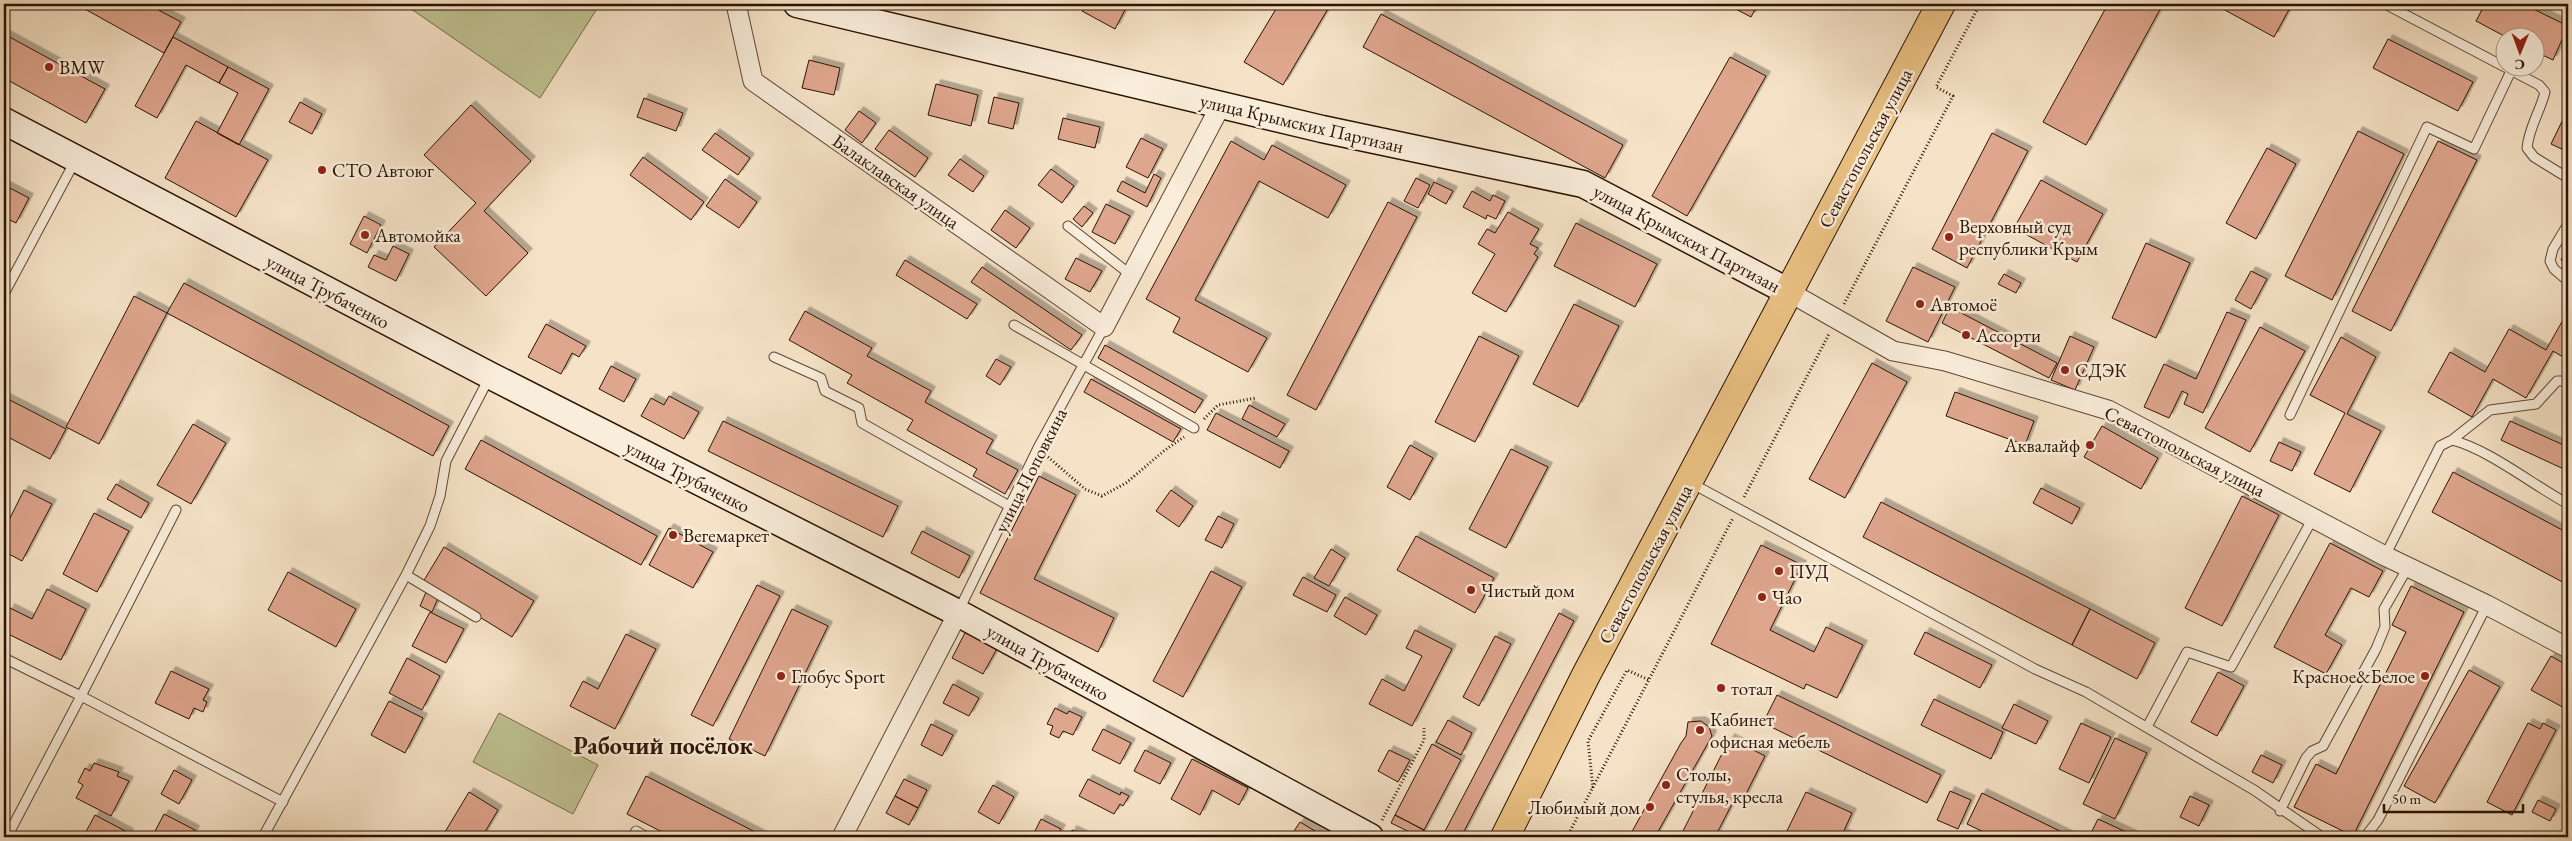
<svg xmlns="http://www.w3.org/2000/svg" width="2572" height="841" font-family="'EB Garamond',serif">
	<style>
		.green { fill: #c0c393; stroke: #766a4a }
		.building { fill: #dfa68e; stroke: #2b1202; filter: url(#shadow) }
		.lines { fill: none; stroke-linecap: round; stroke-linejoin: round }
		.lane-casing { stroke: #5e4633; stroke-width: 11 }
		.street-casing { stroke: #5e4633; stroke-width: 21 }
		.secondary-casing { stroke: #2b1202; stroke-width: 29 }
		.primary-casing { stroke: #2b1202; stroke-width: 30 }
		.path { stroke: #2b1202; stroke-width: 3; stroke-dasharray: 1 2.5; stroke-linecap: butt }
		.lane { stroke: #f9eddb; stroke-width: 9 }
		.street { stroke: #f9eddb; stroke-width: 19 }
		.secondary { stroke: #f9eddb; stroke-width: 26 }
		.primary { stroke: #ebc284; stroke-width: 28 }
		.poi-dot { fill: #8f2418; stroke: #f9eddb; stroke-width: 2 }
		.labels { text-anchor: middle; stroke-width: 5; stroke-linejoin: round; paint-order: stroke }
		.poi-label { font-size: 19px; fill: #2b1202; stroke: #f9eddb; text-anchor: start }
		.street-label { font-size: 19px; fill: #2b1202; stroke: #f9eddb }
		.district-label { font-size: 24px; font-weight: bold; fill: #2b1202; stroke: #f9eddb }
	</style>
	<defs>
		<filter id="shadow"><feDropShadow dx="4.5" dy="-4.5" stdDeviation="0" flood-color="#0004"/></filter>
	</defs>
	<rect width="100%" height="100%" fill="#f6e3c7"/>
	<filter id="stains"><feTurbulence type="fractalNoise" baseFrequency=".004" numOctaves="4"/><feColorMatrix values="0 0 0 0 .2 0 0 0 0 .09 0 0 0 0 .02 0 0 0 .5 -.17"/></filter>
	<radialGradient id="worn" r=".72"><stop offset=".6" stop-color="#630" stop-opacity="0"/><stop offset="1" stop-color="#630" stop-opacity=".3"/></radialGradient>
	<!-- green -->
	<path class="green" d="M 404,4 L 600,4 L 540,98 Z
		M 499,713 L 598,765 L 573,814 L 473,762 Z"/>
	<!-- building -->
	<path class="building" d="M 85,4 L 147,4 L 181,22 L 164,53 L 83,8 Z
		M 1086,4 L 1128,4 L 1115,29 L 1082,11 Z
		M 1279,4 L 1324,4 L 1329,7 L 1283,85 L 1244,62 Z
		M 1726,4 L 1758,4 L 1751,17 Z
		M 2108,4 L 2163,4 L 2086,145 L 2043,122 Z
		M 2214,4 L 2292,4 L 2274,37 Z
		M 2485,4 L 2523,4 L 2568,26 L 2553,60 L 2534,51 L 2534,38 L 2508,38 L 2476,21 Z
		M 1381,14 L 1623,145 L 1605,178 L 1363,47 Z
		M 4,34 L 105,89 L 86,123 L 4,78 Z
		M 173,37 L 228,67 L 219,83 L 186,65 L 157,118 L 135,106 Z
		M 2388,39 L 2473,82 L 2458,111 L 2373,68 Z
		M 1730,57 L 1766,76 L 1687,216 L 1652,196 Z
		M 809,60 L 840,68 L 834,95 L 802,88 Z
		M 228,67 L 269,89 L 239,145 L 217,133 L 238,93 L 219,83 Z
		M 936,84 L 978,95 L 971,126 L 928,115 Z
		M 994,97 L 1019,103 L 1013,129 L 988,123 Z
		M 644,98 L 683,113 L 676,131 L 637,117 Z
		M 300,102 L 322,114 L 312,134 L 289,122 Z
		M 471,105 L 531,161 L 484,211 L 528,253 L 486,296 L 434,247 L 476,203 L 424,155 Z
		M 2568,109 L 2568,152 L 2551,144 Z
		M 859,111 L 876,123 L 862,143 L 845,130 Z
		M 1063,118 L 1100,127 L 1095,148 L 1058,139 Z
		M 196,121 L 268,160 L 236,217 L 165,178 Z
		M 889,130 L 928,158 L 915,177 L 875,149 Z
		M 2358,131 L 2404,154 L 2332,300 L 2285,276 Z
		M 715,133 L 750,158 L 738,175 L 702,150 Z
		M 1992,133 L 2028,151 L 1967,268 L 1932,249 Z
		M 1141,138 L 1163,149 L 1148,178 L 1126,167 Z
		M 1231,141 L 1264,160 L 1272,145 L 1346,185 L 1328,218 L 1259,181 L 1195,300 L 1267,338 L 1248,372 L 1173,332 L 1180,318 L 1146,299 Z
		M 2438,141 L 2477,160 L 2391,331 L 2352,311 Z
		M 2267,148 L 2296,164 L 2256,239 L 2226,223 Z
		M 643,157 L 704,202 L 691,220 L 630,175 Z
		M 960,159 L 984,176 L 973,192 L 948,175 Z
		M 1051,169 L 1074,186 L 1062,203 L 1038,185 Z
		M 1154,174 L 1161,178 L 1147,207 L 1117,191 L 1122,181 L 1145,193 Z
		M 1416,178 L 1430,185 L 1418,208 L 1404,201 Z
		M 725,179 L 757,202 L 739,228 L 706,206 Z
		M 2041,180 L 2103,214 L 2077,262 L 2014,228 Z
		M 1434,182 L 1453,191 L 1446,204 L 1428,194 Z
		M 4,185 L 29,198 L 16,223 L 4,217 Z
		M 1472,191 L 1490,201 L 1493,195 L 1505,201 L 1496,219 L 1487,215 L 1486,219 L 1463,207 Z
		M 1388,202 L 1417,217 L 1316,410 L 1287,395 Z
		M 1106,204 L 1130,216 L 1115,244 L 1092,232 Z
		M 1084,206 L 1093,213 L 1082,227 L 1073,219 Z
		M 1005,210 L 1030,228 L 1016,248 L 991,230 Z
		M 1508,212 L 1539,229 L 1530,244 L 1538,248 L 1534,254 L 1538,257 L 1506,312 L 1472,293 L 1495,254 L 1478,244 L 1487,229 L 1495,233 Z
		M 364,216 L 381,225 L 367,253 L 350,244 Z
		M 1576,223 L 1657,264 L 1635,307 L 1554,266 Z
		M 2146,243 L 2190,263 L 2156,338 L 2112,318 Z
		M 393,246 L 409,254 L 396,281 L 368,267 L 374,255 L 386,260 Z
		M 2568,246 L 2568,264 L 2561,260 Z
		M 1076,258 L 1102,271 L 1090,292 L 1065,279 Z
		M 905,260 L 977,304 L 967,319 L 896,275 Z
		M 982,267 L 1082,335 L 1071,350 L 971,282 Z
		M 1913,267 L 1955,287 L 1928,342 L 1886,321 Z
		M 2251,271 L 2267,279 L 2251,309 L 2235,300 Z
		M 2004,274 L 2021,283 L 2016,293 L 1998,284 Z
		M 184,283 L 449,426 L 433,456 L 167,313 Z
		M 134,296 L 167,313 L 99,444 L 66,427 Z
		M 1574,304 L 1619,326 L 1578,407 L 1533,384 Z
		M 1950,307 L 2057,363 L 2049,378 L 1942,323 Z
		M 805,311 L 872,348 L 867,356 L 931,391 L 925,402 L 993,440 L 986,453 L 1018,470 L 1005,494 L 973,476 L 977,469 L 907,430 L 913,420 L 847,383 L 852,375 L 789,340 Z
		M 2568,311 L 2568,360 L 2553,351 L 2526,398 L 2493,379 L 2472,417 L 2428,392 L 2450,352 L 2485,372 L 2509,329 L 2546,350 Z
		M 2227,312 L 2246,320 L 2203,413 L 2184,404 L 2188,394 L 2182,391 L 2169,418 L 2144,407 L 2164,364 L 2196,379 Z
		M 546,324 L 586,346 L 579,357 L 572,353 L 561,374 L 528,357 Z
		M 2260,327 L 2305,351 L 2250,452 L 2205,428 Z
		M 1479,336 L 1519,356 L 1475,442 L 1435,422 Z
		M 2070,336 L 2094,347 L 2075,390 L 2051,380 Z
		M 2341,337 L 2376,357 L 2347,414 L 2381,431 L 2350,492 L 2314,474 L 2345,413 L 2310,395 Z
		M 1105,345 L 1203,400 L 1195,413 L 1098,358 Z
		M 996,359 L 1011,367 L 1000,385 L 986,376 Z
		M 1872,363 L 1907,382 L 1845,498 L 1809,479 Z
		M 611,366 L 636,379 L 624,402 L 599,389 Z
		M 1091,379 L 1181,429 L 1173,442 L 1084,392 Z
		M 1955,392 L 2034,421 L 2025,445 L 1946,416 Z
		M 669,396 L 699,412 L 684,439 L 641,416 L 651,398 L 664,405 Z
		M 4,397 L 66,429 L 50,459 L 4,435 Z
		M 1249,405 L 1285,424 L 1277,437 L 1242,419 Z
		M 1216,413 L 1289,451 L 1280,468 L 1207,430 Z
		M 723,421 L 898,506 L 883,537 L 708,451 Z
		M 2510,421 L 2568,447 L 2568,471 L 2501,440 Z
		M 193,424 L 226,443 L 191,504 L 157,485 Z
		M 2102,426 L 2158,458 L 2141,489 L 2084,457 Z
		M 481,440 L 657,536 L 641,565 L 465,469 Z
		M 2279,442 L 2301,452 L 2292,471 L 2270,461 Z
		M 1410,445 L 1433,458 L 1410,500 L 1387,487 Z
		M 1511,449 L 1548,467 L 1506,548 L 1469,529 Z
		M 2453,472 L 2568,533 L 2568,585 L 2432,512 Z
		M 1039,476 L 1076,495 L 1034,579 L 1114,618 L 1098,652 L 980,593 Z
		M 116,484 L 149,503 L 141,518 L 107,499 Z
		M 2041,488 L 2080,508 L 2072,524 L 2033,503 Z
		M 24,490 L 52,504 L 22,561 L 7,553 L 4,559 L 4,530 Z
		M 1171,490 L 1193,506 L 1179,527 L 1156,511 Z
		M 2242,496 L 2279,515 L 2222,626 L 2185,608 Z
		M 1881,502 L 2090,609 L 2072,645 L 1863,537 Z
		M 94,513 L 129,531 L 97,592 L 63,574 Z
		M 1218,516 L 1234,524 L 1222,548 L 1205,540 Z
		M 669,528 L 713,552 L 693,588 L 649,565 Z
		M 922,531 L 970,556 L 959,578 L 911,553 Z
		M 1416,536 L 1494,578 L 1475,613 L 1397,570 Z
		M 2330,543 L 2383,571 L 2369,597 L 2351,588 L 2325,635 L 2342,645 L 2326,674 L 2274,647 Z
		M 1761,545 L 1802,565 L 1770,630 L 1814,652 L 1826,627 L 1863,645 L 1837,698 L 1806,684 L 1804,689 L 1711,644 Z
		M 444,547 L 534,601 L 512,637 L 423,582 Z
		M 1331,549 L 1345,558 L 1329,586 L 1314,578 Z
		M 1211,571 L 1242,587 L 1183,697 L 1153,681 Z
		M 288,572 L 356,609 L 336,647 L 268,610 Z
		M 1303,577 L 1336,595 L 1327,612 L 1293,595 Z
		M 757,585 L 780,596 L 713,726 L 691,715 Z
		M 2411,586 L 2464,612 L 2353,836 L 2294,807 L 2316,764 L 2336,774 L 2406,632 L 2392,625 Z
		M 47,589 L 86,609 L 61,660 L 4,632 L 4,620 L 10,608 L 32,619 Z
		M 427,590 L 439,596 L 432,612 L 420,606 Z
		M 1345,597 L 1377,615 L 1366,635 L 1334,616 Z
		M 792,609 L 828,626 L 765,756 L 729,739 Z
		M 2090,609 L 2155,643 L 2137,679 L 2072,645 Z
		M 430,612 L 464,629 L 446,663 L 412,646 Z
		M 1559,613 L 1574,621 L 1461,837 L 1442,837 Z
		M 967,629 L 999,645 L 983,674 L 952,658 Z
		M 1415,630 L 1452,649 L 1412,726 L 1369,704 L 1382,679 L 1404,691 L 1422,656 L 1406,648 Z
		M 1925,632 L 1992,665 L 1980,688 L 1914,654 Z
		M 626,634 L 656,649 L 615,729 L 570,706 L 583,681 L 598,689 Z
		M 1495,636 L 1511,644 L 1479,706 L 1463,697 Z
		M 2551,656 L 2568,666 L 2568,710 L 2531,690 Z
		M 407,658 L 440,676 L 422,710 L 389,693 Z
		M 2469,670 L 2500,687 L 2435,803 L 2404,786 Z
		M 171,671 L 209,689 L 203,700 L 207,702 L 203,712 L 194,708 L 189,719 L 155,703 Z
		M 2218,672 L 2244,686 L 2217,736 L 2191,722 Z
		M 953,684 L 979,698 L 969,716 L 943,703 Z
		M 1777,695 L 1941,775 L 1927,803 L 1763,723 Z
		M 1934,699 L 2003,732 L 1991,759 L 1921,725 Z
		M 389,701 L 423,718 L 405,753 L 371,735 Z
		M 2014,704 L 2048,721 L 2036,744 L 2002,728 Z
		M 1055,708 L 1067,714 L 1069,711 L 1082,717 L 1073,735 L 1063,731 L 1059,738 L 1050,734 L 1053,726 L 1047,724 Z
		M 1448,720 L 1472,733 L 1461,755 L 1436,742 Z
		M 1701,721 L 1709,727 L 1712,736 L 1655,837 L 1629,837 L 1681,743 L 1686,736 L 1688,722 Z
		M 2081,723 L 2111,737 L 2089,783 L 2059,769 Z
		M 2528,723 L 2540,729 L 2543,723 L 2556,730 L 2512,815 L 2487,802 Z
		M 931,724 L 953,735 L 942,756 L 921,745 Z
		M 1103,729 L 1131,743 L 1120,764 L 1092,750 Z
		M 1730,738 L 1765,756 L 1742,802 L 1735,798 L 1715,837 L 1680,837 Z
		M 2115,738 L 2147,753 L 2115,819 L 2083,804 Z
		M 1432,744 L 1461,760 L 1424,830 L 1395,815 Z
		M 1145,750 L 1171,763 L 1160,784 L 1134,771 Z
		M 1389,750 L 1410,760 L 1398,782 L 1378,771 Z
		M 2261,755 L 2282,765 L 2273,783 L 2252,772 Z
		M 1192,759 L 1248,788 L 1239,805 L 1212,790 L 1200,815 L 1171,799 Z
		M 94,763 L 119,772 L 117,776 L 129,781 L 111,816 L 76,798 L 83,785 L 78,782 L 85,768 L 90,771 Z
		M 174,770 L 192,780 L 179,804 L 161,794 Z
		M 646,776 L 765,837 L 672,837 L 627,814 Z
		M 904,779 L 927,790 L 918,808 L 895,796 Z
		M 1088,779 L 1120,795 L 1121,792 L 1129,796 L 1123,806 L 1120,804 L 1114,814 L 1079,796 Z
		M 993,785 L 1014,797 L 999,824 L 978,812 Z
		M 1950,791 L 1971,800 L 1958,829 L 1937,820 Z
		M 469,792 L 498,810 L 482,837 L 442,837 Z
		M 1806,792 L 1852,813 L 1843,833 L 1851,837 L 1784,837 Z
		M 1982,793 L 2072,837 L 1994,837 L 1967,824 Z
		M 895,796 L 918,808 L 909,825 L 886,813 Z
		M 2190,796 L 2209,805 L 2199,826 L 2180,817 Z
		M 2538,800 L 2556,809 L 2550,821 L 2532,812 Z
		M 164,814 L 195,830 L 192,837 L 152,837 Z
		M 95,815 L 129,833 L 127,837 L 83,837 Z
		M 1395,815 L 1424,830 L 1420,837 L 1391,823 Z
		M 1041,819 L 1061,829 L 1057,837 L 1032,837 Z
		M 2098,819 L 2137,837 L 2089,837 Z
		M 1300,822 L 1325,837 L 1290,837 Z
		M 1072,830 L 1085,836 L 1085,837 L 1069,837 Z"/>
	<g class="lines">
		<defs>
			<path id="lane" d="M 2385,4 L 2539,85 L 2545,92 C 2540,112 2529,127 2527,148 L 2534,157 L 2568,178
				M 2568,224 L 2553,249 L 2550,261 L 2554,269 L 2568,281
				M 1068,226 L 1131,275
				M 4,294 L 75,161
				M 1014,325 L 1194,428
				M 774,357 L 821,378 L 825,391 L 859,408 L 862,423 L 1011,507
				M 2290,415 L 2427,127 L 2474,149 L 2511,71
				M 2452,440 L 2490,410 L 2536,404 L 2557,381 L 2568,381
				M 1691,483 L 2035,669 L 2086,692 L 2254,790 L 2322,837
				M 176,510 L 81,696 L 283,802
				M 2385,556 L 2440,446 L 2452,440 C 2488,449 2533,485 2568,504
				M 406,575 L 476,617
				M 959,610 L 1038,448 L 1104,327
				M 4,658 L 81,696 L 7,837
				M 2147,727 L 2187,652 L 2231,667 L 2313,518
				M 2280,811 L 2306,758 L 2312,751 L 2323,746 L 2376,649 L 2385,627 L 2384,609 L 2408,567
				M 263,837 L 406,575 L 430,526 L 440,496 L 446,461 L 489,378
				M 632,837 L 636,831 L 647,837
				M 2365,837 L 2378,820 L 2487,605"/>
			<path id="street" d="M 736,4 L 753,81 L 1104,327 L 1221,105
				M 1789,292 L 1893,351 L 1945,361 L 2108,410 L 2385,556 L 2487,605 L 2568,648
				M 842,837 L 958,613"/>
			<path id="secondary" d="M 797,4 L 1322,129 L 1583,184 L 1789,292
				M 4,121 L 491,376 L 958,613 L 1370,837"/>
			<path id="primary" d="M 1505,837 L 1586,675 L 1941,4"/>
		</defs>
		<!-- lane casing -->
		<use href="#lane" class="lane-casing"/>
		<!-- street casing -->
		<use href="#street" class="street-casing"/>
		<!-- secondary casing -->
		<use href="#secondary" class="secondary-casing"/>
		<!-- primary casing -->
		<use href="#primary" class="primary-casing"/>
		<!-- path -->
		<path class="path" d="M 1844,304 L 1953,96 L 1936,87 L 1980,4
			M 1204,419 L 1218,405 L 1256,398
			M 1048,457 L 1085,489 L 1102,496 L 1126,483 L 1165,450 L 1184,437
			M 1744,497 L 1829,334
			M 1593,788 L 1588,741 L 1627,670 L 1649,680
			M 1382,820 L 1424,740 L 1424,728
			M 1567,837 L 1733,518"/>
		<!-- lane -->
		<use href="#lane" class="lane"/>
		<!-- street -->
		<use href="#street" class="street"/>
		<!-- secondary -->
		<use href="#secondary" class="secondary"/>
		<!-- primary -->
		<use href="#primary" class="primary"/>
	</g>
	<!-- markers -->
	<g class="poi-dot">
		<circle cx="49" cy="67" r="5"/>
		<circle cx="322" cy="170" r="5"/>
		<circle cx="365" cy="235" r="5"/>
		<circle cx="1949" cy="237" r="5"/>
		<circle cx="1920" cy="304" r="5"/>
		<circle cx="1966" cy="335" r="5"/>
		<circle cx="2065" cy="370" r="5"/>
		<circle cx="2090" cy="445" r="5"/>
		<circle cx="673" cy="535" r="5"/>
		<circle cx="1779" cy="571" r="5"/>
		<circle cx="1471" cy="590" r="5"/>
		<circle cx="1762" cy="597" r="5"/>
		<circle cx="781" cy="676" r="5"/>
		<circle cx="2425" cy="676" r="5"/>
		<circle cx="1721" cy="688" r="5"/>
		<circle cx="1700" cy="730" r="5"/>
		<circle cx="1666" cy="785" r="5"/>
		<circle cx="1650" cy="807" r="5"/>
	</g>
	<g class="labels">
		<!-- poi labels -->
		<g class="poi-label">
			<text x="59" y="74">BMW</text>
			<text x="332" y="177">СТО Автоюг</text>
			<text x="1959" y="233">Верховный суд<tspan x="1959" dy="22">республики Крым</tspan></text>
			<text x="375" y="242">Автомойка</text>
			<text x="1930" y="311">Автомоё</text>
			<text x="1976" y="342">Ассорти</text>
			<text x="2075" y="377">СДЭК</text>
			<text x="2080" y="452" text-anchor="end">Аквалайф</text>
			<text x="683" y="542">Вегемаркет</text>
			<text x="1789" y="578">ПУД</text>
			<text x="1481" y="597">Чистый дом</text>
			<text x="1772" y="604">Чао</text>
			<text x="791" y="683">Глобус Sport</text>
			<text x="2415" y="683" text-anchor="end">Красное&amp;Белое</text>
			<text x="1731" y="695">тотал</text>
			<text x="1710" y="726">Кабинет<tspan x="1710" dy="22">офисная мебель</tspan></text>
			<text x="1676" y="781">Столы,<tspan x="1676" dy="22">стулья, кресла</tspan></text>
			<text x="1640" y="814" text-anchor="end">Любимый дом</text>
		</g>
		<!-- street labels -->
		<g class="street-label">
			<text transform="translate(1302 123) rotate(13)" y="7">улица Крымских Партизан</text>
			<text transform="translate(1865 148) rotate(-62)" y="7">Севастопольская улица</text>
			<text transform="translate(896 181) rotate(35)" y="7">Балаклавская улица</text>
			<text transform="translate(1687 238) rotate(28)" y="7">улица Крымских Партизан</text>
			<text transform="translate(328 291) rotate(28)" y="7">улица Трубаченко</text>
			<text transform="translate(2185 451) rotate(27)" y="7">Севастопольская улица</text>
			<text transform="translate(1030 470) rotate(-63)" y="7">улица Поповкина</text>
			<text transform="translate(688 476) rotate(27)" y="7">улица Трубаченко</text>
			<text transform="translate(1645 564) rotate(-62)" y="7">Севастопольская улица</text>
			<text transform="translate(1048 662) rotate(29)" y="7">улица Трубаченко</text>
		</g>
		<!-- district labels -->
		<g class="district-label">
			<text x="663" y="754">Рабочий посёлок</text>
		</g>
	</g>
	<!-- margin -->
	<rect width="2572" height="841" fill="none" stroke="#f6e3c7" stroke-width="20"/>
	<rect x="5" y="5" width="2562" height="831" fill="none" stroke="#2b1202" stroke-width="2.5"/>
	<rect x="10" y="10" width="2552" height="821" fill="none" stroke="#2b1202"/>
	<!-- north arrow -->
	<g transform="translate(2520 52) rotate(181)"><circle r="24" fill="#f9eddb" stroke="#a79584"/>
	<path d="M0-4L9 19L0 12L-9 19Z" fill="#8f2418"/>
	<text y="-8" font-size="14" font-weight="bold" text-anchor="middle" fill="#2b1202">С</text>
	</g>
	<!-- scale -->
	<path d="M2384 804v8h139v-8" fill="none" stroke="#2b1202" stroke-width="2.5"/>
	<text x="2392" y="804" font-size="15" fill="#2b1202" stroke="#f9eddb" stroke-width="4" paint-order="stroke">50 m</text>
	<rect width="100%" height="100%" filter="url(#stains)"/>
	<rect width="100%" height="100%" fill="url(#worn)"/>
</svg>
